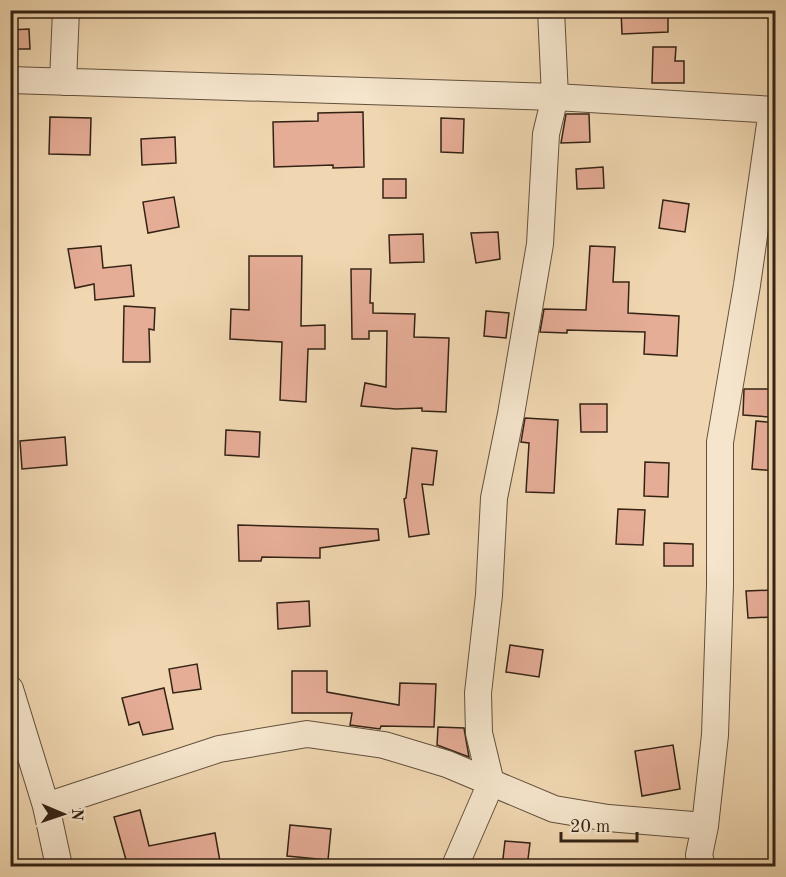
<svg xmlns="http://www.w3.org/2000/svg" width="786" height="877" font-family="'Old Standard TT',serif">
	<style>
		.building { fill: #e5ac96; stroke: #342315; stroke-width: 1.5 }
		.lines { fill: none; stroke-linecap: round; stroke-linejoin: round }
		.street-casing { stroke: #63503c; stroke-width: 28 }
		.street { stroke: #f5e5cc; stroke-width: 26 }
	</style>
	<rect width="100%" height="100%" fill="#f0d7b1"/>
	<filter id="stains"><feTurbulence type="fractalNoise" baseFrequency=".00333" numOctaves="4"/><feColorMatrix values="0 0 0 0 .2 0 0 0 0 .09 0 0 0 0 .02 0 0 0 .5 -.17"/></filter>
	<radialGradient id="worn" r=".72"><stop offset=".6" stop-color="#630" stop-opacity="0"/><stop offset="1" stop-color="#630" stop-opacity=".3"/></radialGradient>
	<!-- building -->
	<path class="building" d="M 621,10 L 668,10 L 668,32 L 622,34 Z
		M 29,29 L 30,49 L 10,49 L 10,30 Z
		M 653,47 L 676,47 L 675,61 L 684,61 L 684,83 L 652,83 Z
		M 363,112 L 364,167 L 333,168 L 333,165 L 274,167 L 273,122 L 318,121 L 318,113 Z
		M 566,114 L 589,114 L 590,142 L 561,143 Z
		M 50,117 L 91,118 L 90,155 L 49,154 Z
		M 441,118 L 464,119 L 463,153 L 441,152 Z
		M 175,137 L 176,163 L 142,165 L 141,139 Z
		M 603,167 L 604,188 L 577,189 L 576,169 Z
		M 383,179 L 406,179 L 406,198 L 383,198 Z
		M 174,197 L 179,227 L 148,233 L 143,202 Z
		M 663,200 L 689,204 L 685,232 L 659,228 Z
		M 498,232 L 500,259 L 476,263 L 471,233 Z
		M 423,234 L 424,262 L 390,263 L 389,235 Z
		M 101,246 L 103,268 L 131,265 L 134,296 L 95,300 L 94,284 L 75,288 L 68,249 Z
		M 590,246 L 615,247 L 613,282 L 629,282 L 628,313 L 679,316 L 677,356 L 644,354 L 645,332 L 567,330 L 567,333 L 540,332 L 544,309 L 586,310 Z
		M 249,256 L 302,256 L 301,326 L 325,325 L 325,349 L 308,349 L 306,402 L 280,400 L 282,342 L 230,339 L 231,309 L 249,310 Z
		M 351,269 L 371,269 L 370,303 L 373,303 L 373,313 L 415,314 L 414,337 L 449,338 L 446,412 L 422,411 L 422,408 L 396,409 L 361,406 L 365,383 L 386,387 L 387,331 L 369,331 L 369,339 L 352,339 Z
		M 124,306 L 155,308 L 154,330 L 149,329 L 150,362 L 123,362 Z
		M 486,311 L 509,313 L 506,338 L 484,336 Z
		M 744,389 L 770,389 L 769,417 L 743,415 Z
		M 580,404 L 607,404 L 607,432 L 581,432 Z
		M 525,418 L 558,420 L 554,493 L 526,492 L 529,443 L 521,442 Z
		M 756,421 L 776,423 L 776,471 L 752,469 Z
		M 226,430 L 260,432 L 259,457 L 225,455 Z
		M 65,437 L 67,465 L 22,469 L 20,441 Z
		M 412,448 L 437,451 L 433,485 L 422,484 L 429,534 L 409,537 L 404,499 L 406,498 Z
		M 645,462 L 669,463 L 668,497 L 644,496 Z
		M 618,509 L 645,510 L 643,545 L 616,544 Z
		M 238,525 L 378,529 L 379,540 L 320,548 L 320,558 L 262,557 L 261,561 L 239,561 Z
		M 664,543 L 693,544 L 693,566 L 664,566 Z
		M 772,590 L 773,617 L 748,618 L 746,591 Z
		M 309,601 L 310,626 L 278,629 L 277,603 Z
		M 510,645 L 543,650 L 539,677 L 506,672 Z
		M 197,664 L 201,689 L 173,693 L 169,669 Z
		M 292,671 L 327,671 L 327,692 L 399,705 L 400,683 L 436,684 L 434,727 L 381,726 L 380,729 L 350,725 L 352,713 L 292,713 Z
		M 164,688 L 173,729 L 143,735 L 139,722 L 129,725 L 122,698 Z
		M 438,727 L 464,728 L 469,757 L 437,745 Z
		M 673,745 L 680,789 L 642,796 L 635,751 Z
		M 140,810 L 149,846 L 215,833 L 221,867 L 128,867 L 114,817 Z
		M 290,825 L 331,829 L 328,860 L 287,856 Z
		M 505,841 L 530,843 L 527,867 L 502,867 Z"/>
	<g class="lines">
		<defs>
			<path id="street" d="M 10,80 L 555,97 L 776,110
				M 63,82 L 66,10
				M 10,689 L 46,806 L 59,866
				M 46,806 L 219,749 L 307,734 L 384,745 L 447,764 L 554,809 L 608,818 L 705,826
				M 455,866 L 491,783 L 479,733 L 478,693 L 489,595 L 494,498 L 511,414 L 540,244 L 546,134 L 555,97 L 551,10
				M 702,866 L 699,855 L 705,826 L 715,735 L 720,586 L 720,442 L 747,285 L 772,110"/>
		</defs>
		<!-- street casing -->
		<use href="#street" class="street-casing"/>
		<!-- street -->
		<use href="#street" class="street"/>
	</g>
	<!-- margin -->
	<rect width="786" height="877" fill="none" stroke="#f0d7b1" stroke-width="36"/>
	<rect x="12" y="12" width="762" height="853" fill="none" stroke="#342315" stroke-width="3"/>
	<rect x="18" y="18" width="750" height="841" fill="none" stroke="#342315" stroke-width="1.5"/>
	<!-- north arrow -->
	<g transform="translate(63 814) rotate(92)" stroke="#f5e5cc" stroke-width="4.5" paint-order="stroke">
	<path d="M0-4.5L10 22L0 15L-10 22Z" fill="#342315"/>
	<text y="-9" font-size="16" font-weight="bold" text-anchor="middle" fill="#342315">N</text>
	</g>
	<!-- scale -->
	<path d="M561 832v9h76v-9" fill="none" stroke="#342315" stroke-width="3"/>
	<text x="570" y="832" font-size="18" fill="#342315" stroke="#f5e5cc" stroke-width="4.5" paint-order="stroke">20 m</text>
	<rect width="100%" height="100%" filter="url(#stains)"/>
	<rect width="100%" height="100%" fill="url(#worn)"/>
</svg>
